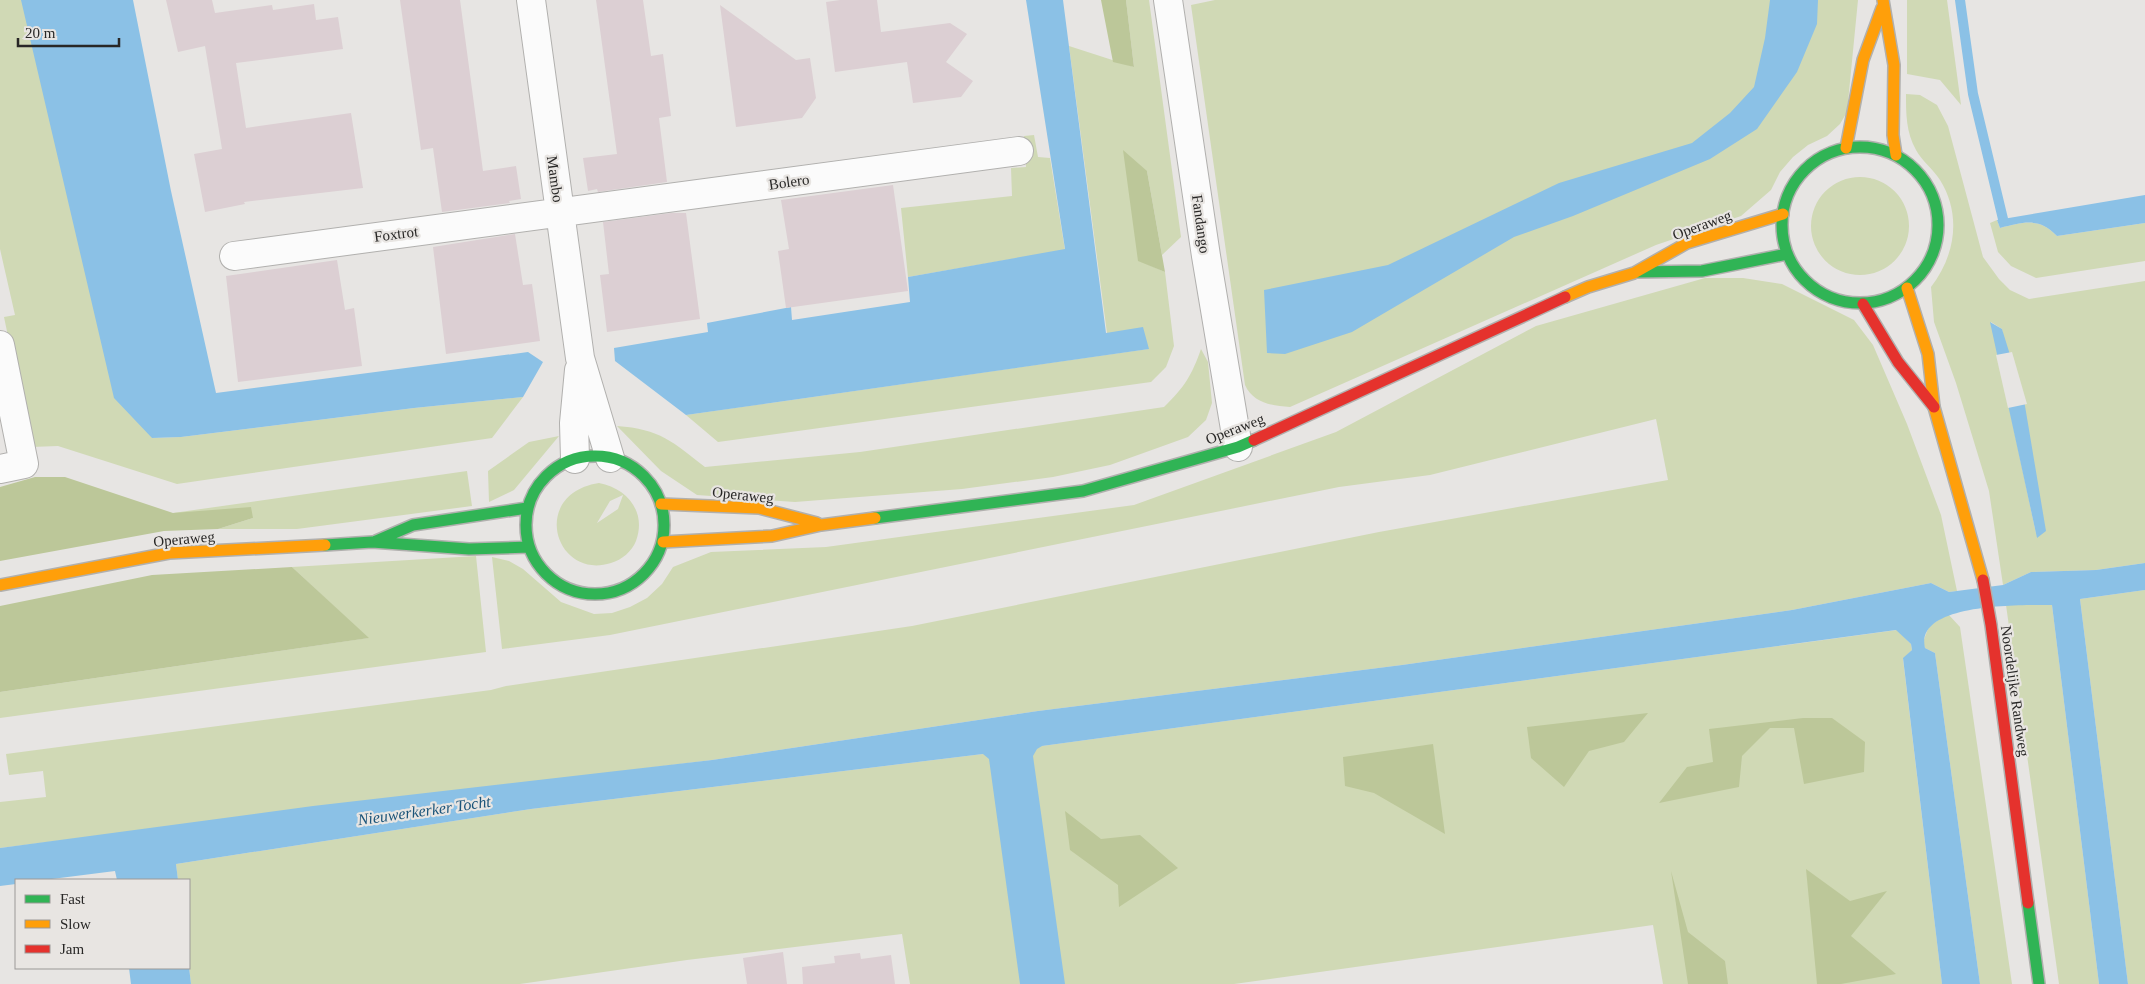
<svg xmlns="http://www.w3.org/2000/svg" width="2145" height="984" font-family="'Times New Roman',serif">
	<style>
		.green { fill: #d0d9b5; fill-rule: evenodd }
		.forest { fill: #bcc799 }
		.water { fill: #8bc1e6 }
		.pier { fill: #e7e5e3 }
		.lines { fill: none; stroke-linecap: round; stroke-linejoin: round }
		.stream { stroke: #8bc1e6; stroke-width: 10 }
		.building { fill: #dccfd3 }
		.street-casing { stroke: #b1b0ae; stroke-width: 30 }
		.fast-casing { stroke: #b1b0ae; stroke-width: 14 }
		.slow-casing { stroke: #b1b0ae; stroke-width: 14 }
		.jam-casing { stroke: #b1b0ae; stroke-width: 14 }
		.street { stroke: #fbfbfb; stroke-width: 28 }
		.fast { stroke: #30b455; stroke-width: 11 }
		.slow { stroke: #ff9f0a; stroke-width: 11 }
		.jam { stroke: #e5322d; stroke-width: 11 }
		.labels { text-anchor: middle; stroke-width: 4.5; stroke-linejoin: round; paint-order: stroke }
		.street-label { font-size: 15px; fill: #282726; stroke: #e8e5e2 }
		.water-label { font-size: 16px; font-style: italic; fill: #1b5479; stroke: #e8e5e2 }
	</style>
	<rect width="100%" height="100%" fill="#e7e5e3"/>
	<!-- green -->
	<path class="green" d="M 0,0 L 22,0 L 152,438 L 181,437 L 414,408 L 523,397 L 492,438 L 177,484 L 58,446 L 31,447 L 4,317 L 15,315 L 0,249 Z
		M 1126,0 L 1149,0 L 1181,237 L 1162,255 L 1147,171 L 1138,260 L 1165,272 L 1174,346 L 1166,367 L 1151,382 L 718,442 L 686,415 L 1148,349 L 1107,333 L 1069,46 L 1134,67 Z
		M 1215,0 L 1858,0 L 1847,112 L 1840,124 L 1827,136 L 1808,145 L 1793,157 L 1780,172 L 1771,190 L 1741,216 L 1656,245 L 1290,407 C 1272,406 1253,403 1245,385 L 1191,5 Z
		M 1907,0 L 1947,0 L 1961,105 L 1940,80 L 1907,74 Z
		M 1906,94 L 1920,95 L 1937,105 L 1948,126 L 1983,257 L 1999,279 L 2010,290 L 2029,299 L 2145,281 L 2145,563 L 2096,570 L 2031,572 L 2003,585 L 1989,491 L 1956,383 L 1934,322 L 1931,287 C 1955,256 1962,215 1940,180 C 1933,169 1922,161 1916,150 C 1906,132 1906,114 1906,94 ZM 1991,322 L 2002,329 L 2037,538 Z
		M 1034,135 L 1038,157 L 1050,158 L 1065,250 L 908,277 L 901,208 L 1012,196 L 1011,168 L 1026,167 L 1024,136 Z
		M1811 226a49 49 0 1 1 98 0a49 49 0 1 1-98 0Z
		M 1997,220 L 2000,228 C 2024,222 2039,217 2057,236 L 2145,223 L 2145,261 L 2036,278 L 2011,266 L 1998,252 L 1990,223 Z
		M 1705,278 L 1743,278 L 1782,284 L 1854,320 L 1873,345 L 1907,424 L 1941,515 L 1957,591 L 1949,592 L 1931,583 L 1792,610 L 1402,665 L 1038,711 L 712,760 L 0,848 L 0,802 L 46,797 L 43,771 L 9,775 L 6,754 L 491,690 L 506,686 L 912,626 L 1379,532 L 1668,480 L 1656,419 L 1430,475 L 1339,487 L 610,635 L 502,649 L 492,557 L 509,561 L 523,569 L 561,602 L 594,614 L 612,613 L 630,607 L 647,598 L 662,584 L 673,567 L 711,552 L 826,547 L 1134,505 L 1336,432 L 1536,326 Z
		M 1201,349 L 1208,362 L 1212,403 L 1206,420 L 1188,437 L 1110,465 L 1053,477 L 962,489 L 795,502 L 697,495 L 661,471 L 617,426 C 660,429 673,442 705,467 L 860,452 L 1164,407 C 1184,388 1192,375 1201,349 Z
		M 559,436 L 514,490 L 489,502 L 488,471 L 529,442 Z
		M 467,471 L 472,506 L 297,529 L 218,529 L 253,518 L 173,513 Z
		M 599,483 C 626,488 647,511 636,541 C 632,551 622,560 611,563 C 555,581 529,494 599,483 ZM 623,495 L 618,509 L 597,523 L 610,501 Z
		M 476,556 L 486,652 L 0,718 L 0,692 L 368,638 L 292,567 Z
		M 2145,590 L 2145,984 L 2128,984 L 2080,599 Z
		M 2006,605 L 2052,605 L 2099,984 L 2059,984 Z
		M 1948,614 L 1960,627 L 2012,984 L 1980,984 L 1935,653 L 1925,648 L 1923,642 L 1929,626 Z
		M 1897,630 L 1911,644 L 1912,650 L 1903,659 L 1942,984 L 1663,984 L 1653,925 L 1234,984 L 910,984 L 902,934 L 687,960 L 520,984 L 191,984 L 189,967 L 189,880 L 178,880 L 176,864 L 531,809 L 983,754 Z"/>
	<!-- forest -->
	<path class="forest" d="M 1101,0 L 1126,0 L 1134,67 L 1113,62 Z
		M 1123,150 L 1147,171 L 1165,272 L 1138,261 Z
		M 35,477 L 65,477 L 173,513 L 251,507 L 253,518 L 218,529 L 164,531 L 0,561 L 0,487 Z
		M 292,567 L 369,638 L 0,692 L 0,606 L 152,575 Z
		M 1648,713 L 1624,742 L 1589,751 L 1564,787 L 1531,758 L 1527,727 Z
		M 1803,718 L 1832,718 L 1865,742 L 1864,772 L 1804,784 L 1794,728 L 1770,728 L 1742,756 L 1739,787 L 1659,803 L 1687,767 L 1713,762 L 1709,729 Z
		M 1433,744 L 1445,834 L 1374,793 L 1345,786 L 1343,757 Z
		M 1065,811 L 1101,839 L 1140,835 L 1178,868 L 1119,907 L 1118,885 L 1070,850 Z
		M 1806,869 L 1850,901 L 1887,891 L 1851,936 L 1896,974 L 1841,984 L 1817,984 Z
		M 1671,871 L 1688,932 L 1725,961 L 1728,984 L 1688,984 Z"/>
	<!-- water -->
	<path class="water" d="M 21,0 L 133,0 L 171,191 L 216,393 L 528,352 L 543,362 L 523,397 L 414,408 L 181,437 L 152,438 L 114,398 Z
		M 1026,0 L 1063,0 L 1106,333 L 1143,327 L 1149,349 L 686,415 L 615,361 L 614,348 L 708,332 L 707,323 L 791,307 L 792,320 L 910,302 L 908,277 L 1065,249 Z
		M 1770,0 L 1818,0 L 1817,24 L 1797,72 L 1757,129 L 1710,159 L 1573,216 L 1514,237 L 1352,332 L 1285,354 L 1267,353 L 1264,290 L 1388,265 L 1559,183 L 1692,143 L 1730,113 L 1754,87 L 1765,38 Z
		M 2145,195 L 2145,223 L 2057,236 C 2039,217 2024,222 2000,228 L 1997,220 Z
		M 1990,322 L 2002,329 L 2024,400 L 2046,531 L 2037,538 Z
		M 2145,563 L 2145,590 L 2080,599 L 2128,984 L 2099,984 L 2052,605 C 2024,605 1914,602 1925,648 L 1935,653 L 1980,984 L 1942,984 L 1903,658 L 1912,650 L 1911,644 L 1896,630 L 1042,746 L 1037,749 L 1033,756 L 1065,984 L 1020,984 L 989,759 L 983,754 L 531,809 L 176,864 L 178,880 L 117,880 L 115,871 L 44,880 L 16,880 L 16,884 L 0,886 L 0,848 L 313,806 L 712,760 L 1038,711 L 1402,665 L 1792,610 L 1931,583 L 1949,592 L 2003,585 L 2031,572 L 2096,570 Z
		M 189,967 L 191,984 L 131,984 L 129,968 Z"/>
	<!-- pier -->
	<path class="pier" d="M 2012,352 L 2027,404 L 2008,408 L 1996,355 Z"/>
	<g class="lines">
		<!-- stream -->
		<path class="stream" d="M 1960,0 L 1973,94 L 2003,219"/>
	</g>
	<!-- building -->
	<path class="building" d="M 166,0 L 212,0 L 215,13 L 272,5 L 273,10 L 314,4 L 316,20 L 338,17 L 343,49 L 236,63 L 246,128 L 351,113 L 363,188 L 244,202 L 245,204 L 205,212 L 194,154 L 222,149 L 205,46 L 178,52 Z
		M 400,0 L 460,0 L 483,171 L 516,166 L 521,199 L 509,201 L 510,203 L 442,212 L 433,148 L 421,150 Z
		M 596,0 L 643,0 L 651,56 L 663,54 L 671,116 L 659,118 L 667,182 L 598,192 L 597,189 L 588,191 L 583,158 L 617,154 Z
		M 840,0 L 877,0 L 881,32 L 950,23 L 967,34 L 946,62 L 973,81 L 961,97 L 913,103 L 907,62 L 835,72 L 826,2 Z
		M 720,5 L 796,60 L 810,58 L 816,98 L 802,118 L 736,127 Z
		M 893,185 L 908,291 L 786,308 L 778,251 L 789,249 L 781,200 Z
		M 671,213 L 686,213 L 700,319 L 607,332 L 600,275 L 609,274 L 603,222 Z
		M 515,234 L 523,285 L 532,284 L 540,341 L 446,354 L 433,247 Z
		M 337,260 L 345,310 L 354,308 L 362,366 L 238,382 L 226,276 Z
		M 783,952 L 787,984 L 747,984 L 743,958 Z
		M 860,953 L 861,959 L 891,955 L 895,984 L 803,984 L 802,967 L 835,963 L 834,956 Z"/>
	<g class="lines">
		<defs>
			<path id="street" d="M 531,0 L 580,358 L 610,458
				M 1168,0 L 1206,256 L 1238,447
				M 234,256 L 1019,151
				M 0,345 L 24,464 L 0,469
				M 575,459 L 574,423 L 579,370"/>
			<path id="fast" d="M1782 225a78 78 0 1 1 156 0a78 78 0 1 1-156 0Z
				M 1638,272 L 1702,271 L 1787,254
				M526 525a69 69 0 1 1 138 0a69 69 0 1 1-138 0Z
				M 875,518 L 1083,491 L 1238,447 L 1254,440
				M 376,541 L 413,525 L 527,508
				M 325,545 L 372,542 L 469,549 L 529,547
				M 2028,903 L 2039,984"/>
			<path id="slow" d="M 1883,0 L 1894,65 L 1893,135 L 1896,155
				M 1846,148 L 1863,60 L 1882,8
				M 1907,288 L 1928,354 L 1934,407 L 1983,580
				M 1565,297 L 1588,287 L 1634,273 L 1687,243 L 1783,214
				M 661,504 L 759,508 L 817,523
				M 663,542 L 772,536 L 821,525 L 875,518
				M 0,585 L 169,553 L 325,545"/>
			<path id="jam" d="M 1863,304 L 1898,362 L 1934,407
				M 1254,440 L 1565,297
				M 1983,580 L 1991,625 L 2028,903"/>
		</defs>
		<!-- street casing -->
		<use href="#street" class="street-casing"/>
		<!-- fast casing -->
		<use href="#fast" class="fast-casing"/>
		<!-- slow casing -->
		<use href="#slow" class="slow-casing"/>
		<!-- jam casing -->
		<use href="#jam" class="jam-casing"/>
		<!-- street -->
		<use href="#street" class="street"/>
		<!-- fast -->
		<use href="#fast" class="fast"/>
		<!-- slow -->
		<use href="#slow" class="slow"/>
		<!-- jam -->
		<use href="#jam" class="jam"/>
	</g>
	<g class="labels">
		<!-- street labels -->
		<g class="street-label">
			<text transform="translate(555 179) rotate(82)" y="5">Mambo</text>
			<text transform="translate(789 182) rotate(-8)" y="5">Bolero</text>
			<text transform="translate(1201 224) rotate(82)" y="5">Fandango</text>
			<text transform="translate(1702 225) rotate(-20)" y="5">Operaweg</text>
			<text transform="translate(396 234) rotate(-7)" y="5">Foxtrot</text>
			<text transform="translate(1235 429) rotate(-21)" y="5">Operaweg</text>
			<text transform="translate(743 495) rotate(6)" y="5">Operaweg</text>
			<text transform="translate(184 539) rotate(-5)" y="5">Operaweg</text>
			<text transform="translate(2015 691) rotate(82)" y="5">Noordelijke Randweg</text>
		</g>
		<!-- water labels -->
		<g class="water-label">
			<text transform="translate(424 810) rotate(-8)" y="6">Nieuwerkerker Tocht</text>
		</g>
	</g>
	<!-- legend -->
	<rect x="15" y="879" width="175" height="90" fill="#e8e5e2" stroke="#9b9997"/>
	<rect x="25" y="895" width="25" height="8" fill="#30b455" stroke="#9b9997"/>
	<text x="60" y="904" font-size="15" fill="#282726">Fast</text>
	<rect x="25" y="920" width="25" height="8" fill="#ff9f0a" stroke="#9b9997"/>
	<text x="60" y="929" font-size="15" fill="#282726">Slow</text>
	<rect x="25" y="945" width="25" height="8" fill="#e5322d" stroke="#9b9997"/>
	<text x="60" y="954" font-size="15" fill="#282726">Jam</text>
	<!-- scale -->
	<path d="M18 38v8h101v-8" fill="none" stroke="#282726" stroke-width="2.5"/>
	<text x="25" y="38" font-size="15" fill="#282726" stroke="#e8e5e2" stroke-width="4" paint-order="stroke">20 m</text>
</svg>
